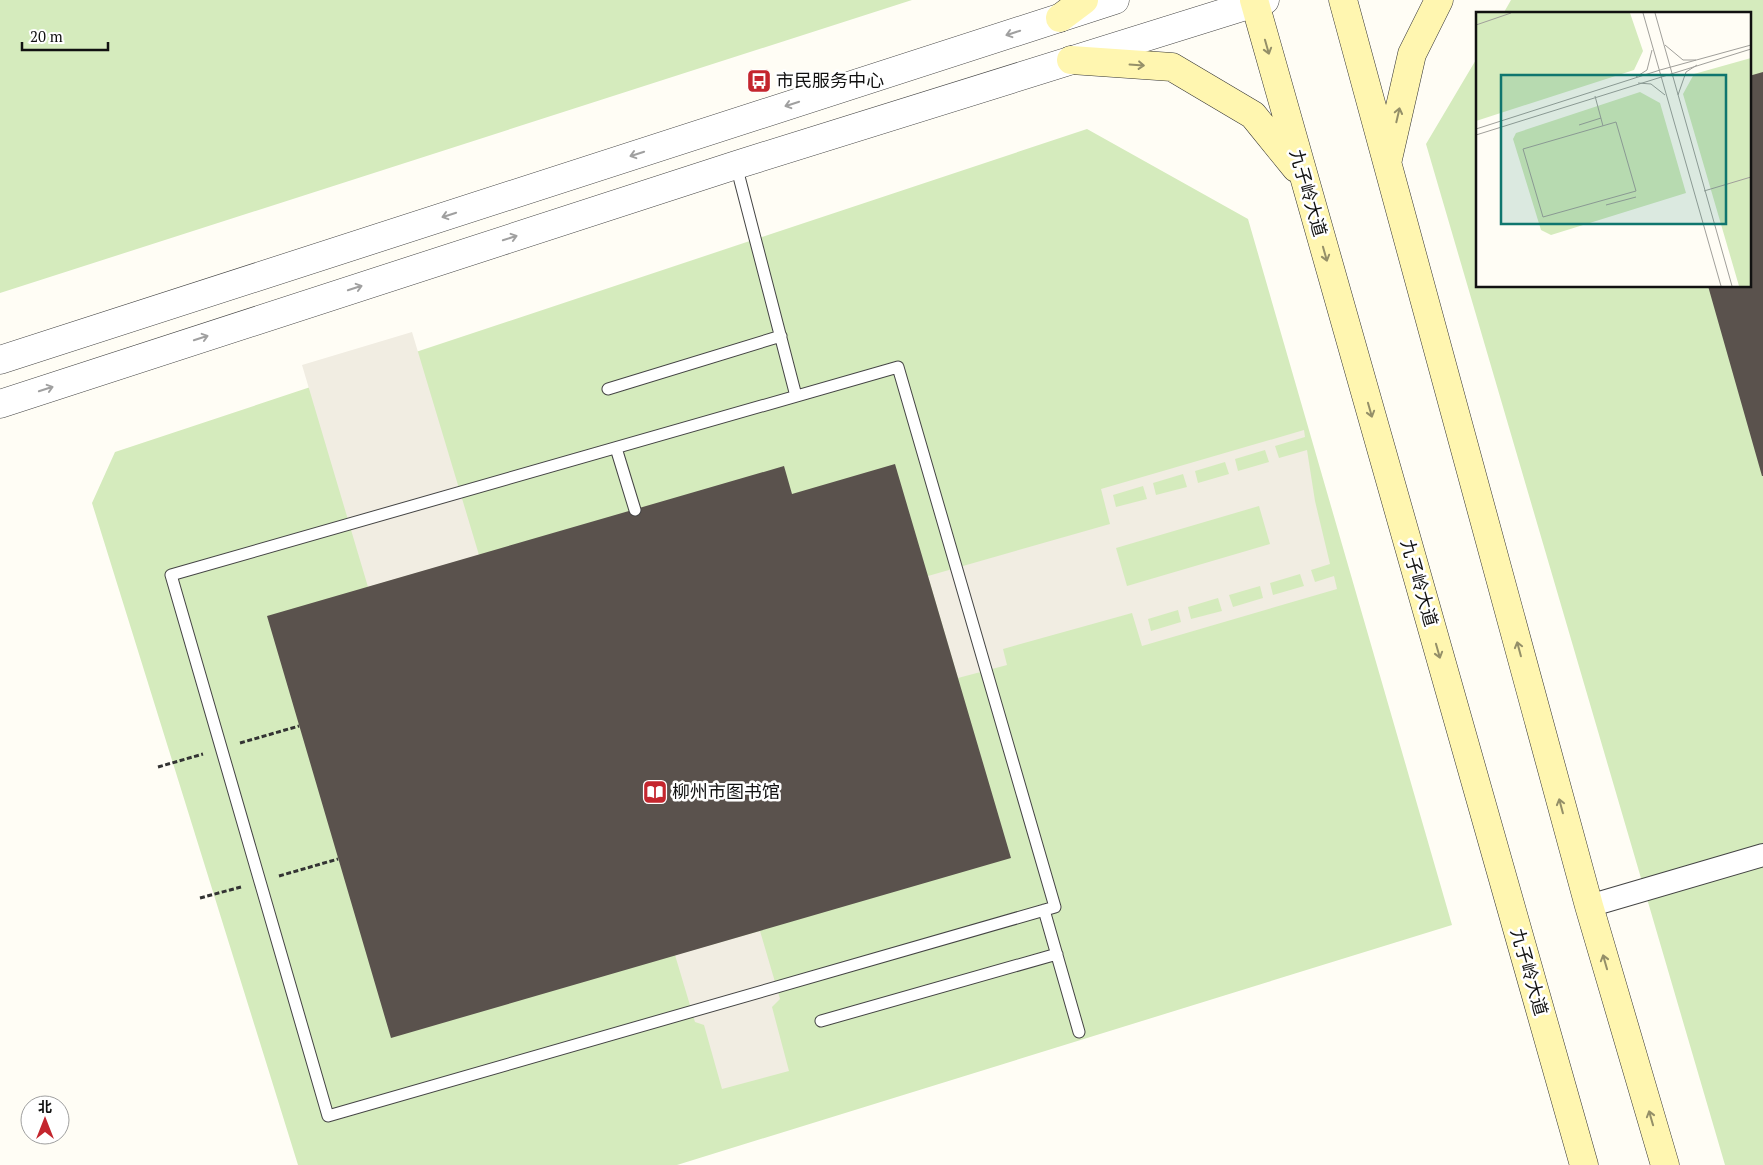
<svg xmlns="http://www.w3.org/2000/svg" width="1763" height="1165" font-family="'PT Serif','Noto Sans SC',serif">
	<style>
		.green { fill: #d5ebbd }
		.plaza { fill: #f1ede2; fill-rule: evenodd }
		.building { fill: #5a524d }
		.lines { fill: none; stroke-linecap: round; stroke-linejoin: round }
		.service-casing { stroke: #444; stroke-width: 13 }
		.minor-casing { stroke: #444; stroke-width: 24 }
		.tertiary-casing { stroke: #444; stroke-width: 29 }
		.secondary-casing { stroke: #333; stroke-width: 29 }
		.path { stroke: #333; stroke-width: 3; stroke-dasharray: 5 2.5; stroke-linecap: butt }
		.service { stroke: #fff; stroke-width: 11 }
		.minor { stroke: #fff; stroke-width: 22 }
		.tertiary { stroke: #fff; stroke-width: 28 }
		.secondary { stroke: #fff6b0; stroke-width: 28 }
		.oneway { stroke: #a0a0a0 }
		.oneway2 { stroke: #948f68 }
		.labels { text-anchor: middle; stroke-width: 5; stroke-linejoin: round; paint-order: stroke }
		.poi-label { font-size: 18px; fill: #111; stroke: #fff; text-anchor: start }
		.street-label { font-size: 18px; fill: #111; stroke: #fff }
		.inset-road { fill: none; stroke: #a09f9a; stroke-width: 1 }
		.view { fill: #0f766e; fill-opacity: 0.15; stroke: #0f766e; stroke-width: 2.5 }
		.inset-edge { fill: none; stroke: #111; stroke-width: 2.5 }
	</style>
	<rect width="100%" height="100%" fill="#fffdf5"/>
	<!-- green -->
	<path class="green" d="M 0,0 L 912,0 L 0,293 Z
		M 1511,0 L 1763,0 L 1763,1165 L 1725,1165 L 1426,144 L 1477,58 L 1477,286 L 1749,286 L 1749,14 L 1503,14 Z
		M 1087,129 L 1248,219 L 1452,925 L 677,1165 L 298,1165 L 92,503 L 115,452 Z"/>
	<!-- plaza -->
	<path class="plaza" d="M 412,332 L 479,555 L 368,587 L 302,365 Z
		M 1304,430 L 1305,437 L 1275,446 L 1279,458 L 1307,450 L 1315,501 L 1330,564 L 1311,570 L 1315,582 L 1334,576 L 1337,589 L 1142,646 L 1132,613 L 1003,649 L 1007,665 L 958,678 L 928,576 L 1110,524 L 1101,489 ZM 1265,450 L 1269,462 L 1238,471 L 1235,459 ZM 1225,462 L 1229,474 L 1198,483 L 1195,471 ZM 1183,474 L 1187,487 L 1156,495 L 1153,483 ZM 1143,486 L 1147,499 L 1116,507 L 1113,495 ZM 1259,506 L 1270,544 L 1127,586 L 1116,548 ZM 1300,574 L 1304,586 L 1273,595 L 1270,583 ZM 1260,586 L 1263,598 L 1233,607 L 1229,595 ZM 1218,598 L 1222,611 L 1191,619 L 1188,607 ZM 1178,610 L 1181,622 L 1151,631 L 1148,619 Z
		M 760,931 L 780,999 L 772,1007 L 789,1071 L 722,1089 L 704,1025 L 695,1022 L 675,955 Z"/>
	<!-- building -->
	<path class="building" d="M 1763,72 L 1763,476 L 1762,476 L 1708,286 L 1749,286 L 1749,76 Z
		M 895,464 L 1011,858 L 391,1038 L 267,616 L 784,466 L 792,494 Z"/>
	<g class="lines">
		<defs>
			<path id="service" d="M 736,165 L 796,396
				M 898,367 L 1055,907 L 328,1116 L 171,575 Z
				M 608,389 L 781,336
				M 616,448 L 635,510
				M 1044,910 L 1079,1032
				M 821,1021 L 1057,954"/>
			<path id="minor" d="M 1589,906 L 1763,855"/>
			<path id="tertiary" d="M 0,360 L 1115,0
				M 0,404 L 736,165 L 1265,0"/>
			<path id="secondary" d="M 1254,0 L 1584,1165
				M 1343,0 L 1589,906 L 1665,1165
				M 1060,18 L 1084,0
				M 1071,60 L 1172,67 L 1253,115 L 1296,168
				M 1388,159 L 1412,54 L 1439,0"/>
		</defs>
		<!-- service casing -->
		<use href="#service" class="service-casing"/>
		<!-- minor casing -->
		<use href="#minor" class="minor-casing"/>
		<!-- tertiary casing -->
		<use href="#tertiary" class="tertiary-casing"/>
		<!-- secondary casing -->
		<use href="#secondary" class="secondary-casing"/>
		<!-- path -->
		<path class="path" d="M 240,743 L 299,726
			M 158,767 L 203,754
			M 279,876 L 338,859
			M 200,898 L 241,887"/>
		<!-- service -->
		<use href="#service" class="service"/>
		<!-- minor -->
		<use href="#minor" class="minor"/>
		<!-- tertiary -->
		<use href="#tertiary" class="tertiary"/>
		<!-- secondary -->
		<use href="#secondary" class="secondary"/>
	</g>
	<!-- one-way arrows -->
	<defs><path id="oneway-shaft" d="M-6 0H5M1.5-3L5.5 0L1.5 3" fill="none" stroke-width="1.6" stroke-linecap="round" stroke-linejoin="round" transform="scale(1.25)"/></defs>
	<g class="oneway">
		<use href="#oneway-shaft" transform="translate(1013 33) rotate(162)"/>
		<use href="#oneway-shaft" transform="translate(792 104) rotate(162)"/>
		<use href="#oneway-shaft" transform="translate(637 154) rotate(162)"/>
		<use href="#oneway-shaft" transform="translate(449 215) rotate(162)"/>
		<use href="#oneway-shaft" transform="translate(510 238) rotate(-18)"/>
		<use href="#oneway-shaft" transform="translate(355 288) rotate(-18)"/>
		<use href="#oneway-shaft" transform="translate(201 338) rotate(-18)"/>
		<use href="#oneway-shaft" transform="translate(46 389) rotate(-18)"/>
	</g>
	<g class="oneway2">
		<use href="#oneway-shaft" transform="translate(1267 47) rotate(74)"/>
		<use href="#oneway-shaft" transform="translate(1137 65) rotate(4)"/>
		<use href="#oneway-shaft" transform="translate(1398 115) rotate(-77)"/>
		<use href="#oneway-shaft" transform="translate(1325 254) rotate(74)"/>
		<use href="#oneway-shaft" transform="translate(1370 410) rotate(74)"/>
		<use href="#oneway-shaft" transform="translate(1519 649) rotate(-105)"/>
		<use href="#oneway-shaft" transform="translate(1438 651) rotate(74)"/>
		<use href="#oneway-shaft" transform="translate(1561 806) rotate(-105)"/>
		<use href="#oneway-shaft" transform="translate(1605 962) rotate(-106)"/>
		<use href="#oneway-shaft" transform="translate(1651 1118) rotate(-106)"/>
	</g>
	<!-- icons -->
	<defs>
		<symbol id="bus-square" viewBox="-11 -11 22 22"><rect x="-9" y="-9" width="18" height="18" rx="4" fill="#c4262e" stroke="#fff"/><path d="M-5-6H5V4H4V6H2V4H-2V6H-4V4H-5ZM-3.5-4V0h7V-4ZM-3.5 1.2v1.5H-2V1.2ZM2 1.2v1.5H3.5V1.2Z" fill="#fff"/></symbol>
		<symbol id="library-square" viewBox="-11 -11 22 22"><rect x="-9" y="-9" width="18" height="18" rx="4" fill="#c4262e" stroke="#fff"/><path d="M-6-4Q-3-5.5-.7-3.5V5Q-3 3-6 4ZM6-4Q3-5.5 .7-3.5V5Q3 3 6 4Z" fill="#fff"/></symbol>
	</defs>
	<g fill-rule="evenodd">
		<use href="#bus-square" x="745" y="67" width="28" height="28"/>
		<use href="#library-square" x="641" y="778" width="28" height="28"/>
	</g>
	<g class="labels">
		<!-- poi labels -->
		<g class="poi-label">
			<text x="776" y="87">市民服务中心</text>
			<text x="672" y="798">柳州市图书馆</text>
		</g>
		<!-- street labels -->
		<g class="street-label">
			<text transform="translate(1308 193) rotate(74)" y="6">九子岭大道</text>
			<text transform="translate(1419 583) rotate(74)" y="6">九子岭大道</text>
			<text transform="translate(1529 972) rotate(74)" y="6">九子岭大道</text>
		</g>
	</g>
	<!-- overview -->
	<g transform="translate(1476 12)">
		<rect width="275" height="275" fill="#fffdf5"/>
		<path d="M 0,1 L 154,1 L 167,39 L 158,58 L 0,109 ZM 275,46 L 275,274 L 263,274 L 207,82 L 218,62 ZM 164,80 L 184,91 L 210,181 L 75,223 L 65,218 L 37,127 L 40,121 Z" fill="#d5ebbd"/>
		<path class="inset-road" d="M 167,1 L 245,274M 179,1 L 256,274M 0,13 L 35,1M 189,33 L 207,48 L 220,48M 160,65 L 171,58 L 176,38M 162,71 L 175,72 L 189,83M 202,83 L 210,60 L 221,53M 119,84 L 127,114M 140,110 L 160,179 L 67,205 L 47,137 ZM 103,113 L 125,106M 0,117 L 184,58 L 275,33M 0,123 L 275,37M 228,179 L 275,165M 130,193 L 160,185"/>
		<path class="view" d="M 25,63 L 250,63 L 250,212 L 25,212 Z"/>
		<rect width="275" height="275" class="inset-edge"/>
	</g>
	<!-- north arrow -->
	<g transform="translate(45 1120)"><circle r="24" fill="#ffffff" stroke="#a0a0a0"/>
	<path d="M0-4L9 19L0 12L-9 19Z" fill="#c4262e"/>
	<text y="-8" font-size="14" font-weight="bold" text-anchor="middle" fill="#111111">北</text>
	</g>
	<!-- scale -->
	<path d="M22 42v8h86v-8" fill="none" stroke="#111111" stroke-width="2.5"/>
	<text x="30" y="42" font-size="15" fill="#111111" stroke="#ffffff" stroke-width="4" paint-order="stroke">20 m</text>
</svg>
